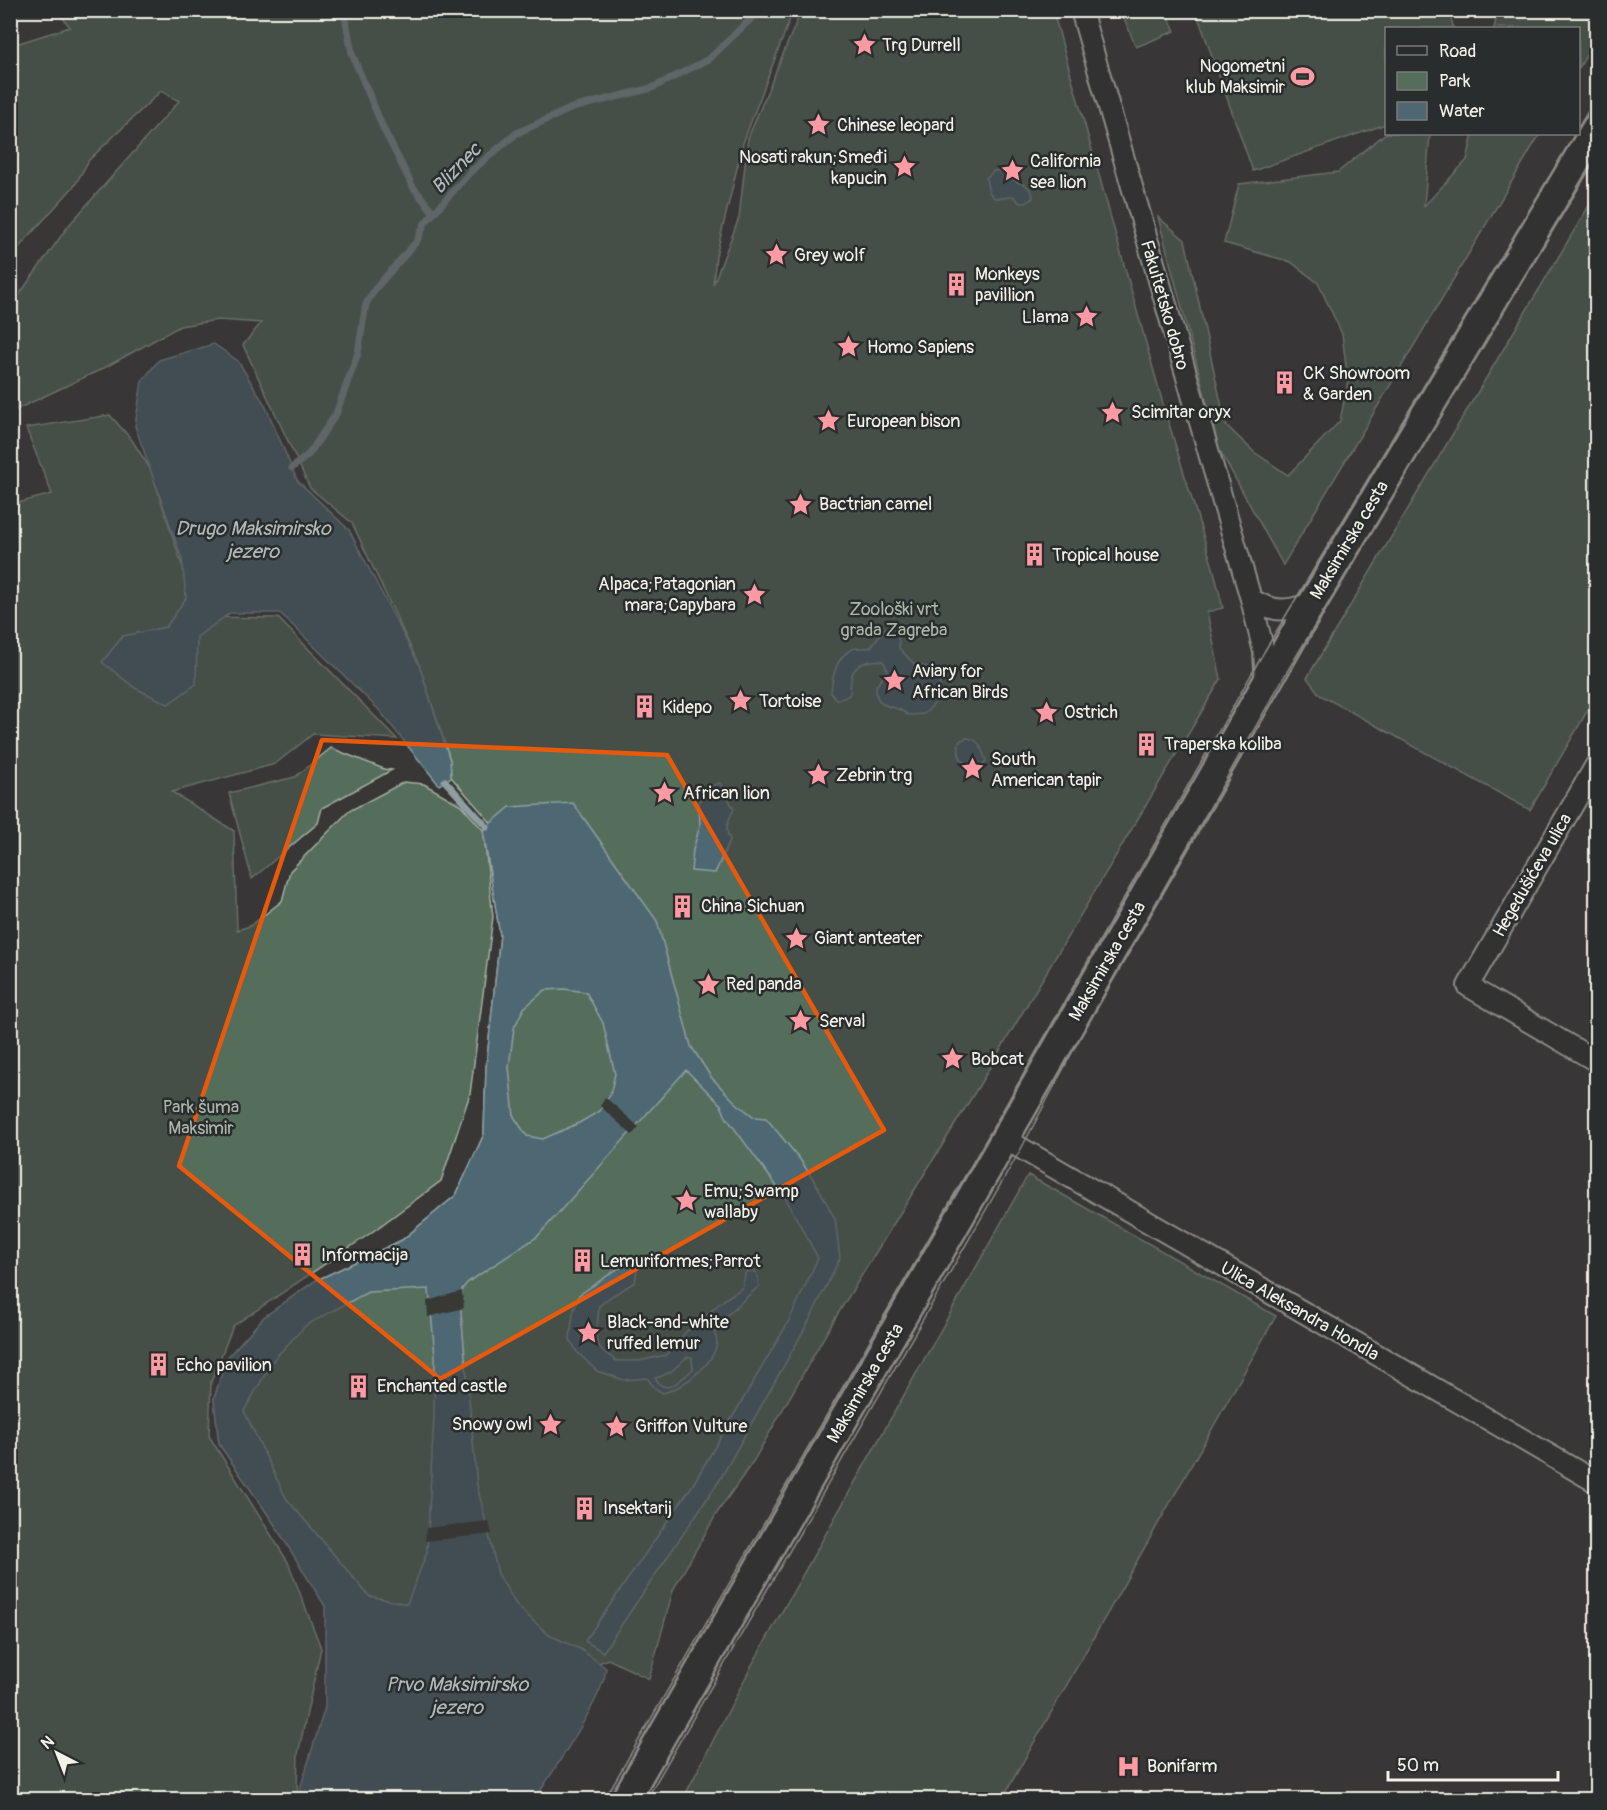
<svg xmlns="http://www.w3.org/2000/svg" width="1607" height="1810" font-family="Pangolin,sans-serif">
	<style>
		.green { fill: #556e5c; stroke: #a4b0a2; stroke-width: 1.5 }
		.water { fill: #4e6773; stroke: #909ea2; stroke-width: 1.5; fill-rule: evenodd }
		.pier { fill: #383736 }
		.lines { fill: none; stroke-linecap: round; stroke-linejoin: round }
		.stream { stroke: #909ea2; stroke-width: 7 }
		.minor-casing { stroke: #f4f1e8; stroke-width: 24 }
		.secondary-casing { stroke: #f4f1e8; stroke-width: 32 }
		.minor { stroke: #2a2d2e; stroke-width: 20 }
		.secondary { stroke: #2a2d2e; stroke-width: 27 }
		.tram { stroke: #f4f1e8; stroke-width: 1.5 }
		.marked { fill: none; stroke: #e8590c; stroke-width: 4.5; stroke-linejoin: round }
		.labels { text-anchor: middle; stroke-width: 5; stroke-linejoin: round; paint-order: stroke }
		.poi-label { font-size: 18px; fill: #f4f1e8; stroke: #2a2d2e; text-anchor: start }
		.street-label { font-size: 18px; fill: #f4f1e8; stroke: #2a2d2e }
		.park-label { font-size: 18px; fill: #acb6a9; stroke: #2a2d2e }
		.water-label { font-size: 20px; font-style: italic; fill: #b2bab9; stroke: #2a2d2e }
	</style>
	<rect width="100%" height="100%" fill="#383736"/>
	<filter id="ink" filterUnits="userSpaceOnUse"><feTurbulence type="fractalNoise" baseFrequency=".0167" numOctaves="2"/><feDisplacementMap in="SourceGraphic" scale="12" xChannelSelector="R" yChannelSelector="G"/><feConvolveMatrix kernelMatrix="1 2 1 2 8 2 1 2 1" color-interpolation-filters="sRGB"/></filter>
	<g filter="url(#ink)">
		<!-- green -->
		<path class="green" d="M 57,11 L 793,11 L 743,143 L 716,256 L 713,285 L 739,218 L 748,138 L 801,11 L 1053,11 L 1165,411 L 1214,571 L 1223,608 L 1207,612 L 1221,679 L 980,1084 L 831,1325 L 754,1460 L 717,1513 L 673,1590 L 649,1679 L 608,1659 L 592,1666 L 362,1621 L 271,1519 L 219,1444 L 214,1399 L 226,1359 L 264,1317 L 315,1281 L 402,1240 L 456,1195 L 484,1134 L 486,1068 L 500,935 L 484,836 L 493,917 L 470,1094 L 441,1181 L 368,1235 L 233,1326 L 211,1382 L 209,1436 L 288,1562 L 321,1648 L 298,1754 L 297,1788 L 301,1799 L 11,1799 L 10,505 L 52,494 L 26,428 L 110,415 L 132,440 L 151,470 L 199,617 L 278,618 L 397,739 L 313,734 L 275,764 L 172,792 L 234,831 L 237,930 L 250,926 L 282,901 L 290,871 L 349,811 L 404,782 L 424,784 L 461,805 L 483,830 L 492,824 L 451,777 L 450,760 L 419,665 L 352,523 L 310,488 L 243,345 L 261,323 L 218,320 L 180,326 L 104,368 L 11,412 L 11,306 L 69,225 L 179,101 L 161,91 L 89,160 L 75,185 L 11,256 L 11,42 L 19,43 L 70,27 Z
			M 1121,11 L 1166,11 L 1175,31 L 1136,47 Z
			M 1196,11 L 1448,11 L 1454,28 L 1386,28 L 1386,124 L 1253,171 Z
			M 1498,11 L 1596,11 L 1596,38 L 1579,68 L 1578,28 L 1494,28 Z
			M 1386,133 L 1430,134 L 1424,206 L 1467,160 L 1473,134 L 1540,134 L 1283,565 L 1219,449 L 1158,217 L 1185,240 L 1226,425 L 1254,452 L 1288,475 L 1340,421 L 1348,382 L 1342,334 L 1318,283 L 1291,262 L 1224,243 L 1239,184 L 1338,172 Z
			M 1596,194 L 1596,696 L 1530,810 L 1320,695 L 1307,678 Z
			M 331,748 L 384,769 L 392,770 L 322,808 L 318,823 L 252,879 L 229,793 L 295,777 Z
			M 1028,1175 L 1276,1316 L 1002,1799 L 683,1799 L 753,1663 Z"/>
		<!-- water -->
		<path class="water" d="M 994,171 L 1005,171 C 1013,187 1031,179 1033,198 L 1025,203 L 1020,203 L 1013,196 C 993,201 989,200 986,178 Z
			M 214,344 L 238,361 L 265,405 L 297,480 L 349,530 L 419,665 L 450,760 L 451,777 L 439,785 L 379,710 L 280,613 L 230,613 L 197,637 L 196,684 L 168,704 L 135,688 L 102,662 L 123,636 L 166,627 L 186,598 L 182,559 L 135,426 L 142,381 L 159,360 Z
			M 890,627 L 895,627 L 898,630 L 899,648 L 914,664 L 931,668 L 940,683 L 937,701 L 924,714 L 908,715 C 895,702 875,713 876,686 L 888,671 L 883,661 C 870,659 853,663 851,679 C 850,684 851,689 850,694 L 844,698 L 836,699 L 831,693 C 832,678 836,657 852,649 C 857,647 865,649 871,647 L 884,629 Z
			M 966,738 C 980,738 982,751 986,761 L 980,768 C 964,769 955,756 960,741 Z
			M 720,783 L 734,809 C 728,820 724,829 730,840 L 715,873 L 691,871 L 693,850 L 700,826 L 699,802 L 708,787 Z
			M 573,803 L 657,921 L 691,1046 L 711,1077 L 735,1102 L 754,1117 L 766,1118 L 799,1158 L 817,1185 L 835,1219 L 840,1258 L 810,1319 L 719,1481 L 603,1652 L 585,1641 L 692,1486 L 789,1321 L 818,1258 L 786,1199 L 726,1117 L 721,1105 L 686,1070 L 537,1237 L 468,1282 L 462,1289 L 461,1313 L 477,1485 L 498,1574 L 517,1606 L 549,1635 L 580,1649 L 606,1668 C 605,1696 552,1772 535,1799 L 307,1799 L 300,1789 L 325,1707 L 325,1606 L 271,1519 L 219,1444 L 214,1399 L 226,1359 L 264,1317 L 315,1281 L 402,1240 L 456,1195 L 484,1134 L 486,1068 L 500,935 L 483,830 L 510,807 ZM 564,989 L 586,992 L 603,1023 L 615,1074 L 610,1095 L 600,1111 L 579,1123 L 543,1139 L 527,1136 L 514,1117 L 509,1067 L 514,1028 L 524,1008 L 545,990 ZM 429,1289 L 435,1356 L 434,1416 L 427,1552 L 407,1604 L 369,1596 L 286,1498 L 244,1411 L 274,1359 L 306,1325 L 368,1292 Z
			M 638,1263 L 635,1282 L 610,1297 L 599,1306 L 596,1340 L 602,1351 L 617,1361 L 639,1361 L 666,1355 L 686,1332 L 725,1299 L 742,1288 L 746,1271 L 756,1272 L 759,1286 L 713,1328 C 714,1332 717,1338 717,1342 C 715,1364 682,1388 663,1393 L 656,1389 L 647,1378 L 624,1380 L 597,1371 L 577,1352 L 570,1339 L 573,1313 L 579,1295 L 619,1268 ZM 687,1357 L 692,1357 L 693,1369 C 682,1379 665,1398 655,1378 C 671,1375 675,1367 687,1357 Z"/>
		<!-- pier -->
		<path class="pier" d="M 605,1097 L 639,1127 L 632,1135 L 600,1106 Z
			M 462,1291 L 464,1308 L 428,1317 L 427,1301 Z
			M 489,1521 L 492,1534 L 425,1541 L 426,1528 Z"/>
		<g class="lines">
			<!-- stream -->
			<path class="stream" d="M 344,10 L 352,54 L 384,130 L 413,187 L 434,213
				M 292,468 L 309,454 L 336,414 L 358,353 L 366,304 L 375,289 L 417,241 L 425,223 L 470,172 L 517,133 L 572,108 L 652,88 L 709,59 L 760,10
				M 445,781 L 487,827
				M 10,1793 L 18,1800"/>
			<defs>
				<path id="minor" d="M 1081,10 L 1251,599 L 1264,652 L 1266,684
					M 1251,599 C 1274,613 1289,612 1313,602
					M 1596,765 L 1468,986 L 1596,1061
					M 1005,1139 L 1596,1482"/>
				<path id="secondary" d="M 625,1800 L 1313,602 L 1596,128"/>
			</defs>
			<!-- minor casing -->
			<use href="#minor" class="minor-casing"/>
			<!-- secondary casing -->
			<use href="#secondary" class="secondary-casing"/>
			<!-- minor -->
			<use href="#minor" class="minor"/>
			<!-- secondary -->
			<use href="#secondary" class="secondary"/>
			<!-- tram -->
			<path class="tram" d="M 1578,128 L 1596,98
				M 604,1800 L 991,1131 L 1264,652 L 1575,134
				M 646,1800 L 1021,1149 L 1091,1017 L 1285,675 L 1596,159"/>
		</g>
	</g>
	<!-- marked area -->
	<path d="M0 0H1607V1810H0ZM 322,740 L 667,755 L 884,1130 L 440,1379 L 179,1166 Z" fill="#383736" fill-opacity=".55" fill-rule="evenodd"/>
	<path class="marked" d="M 322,740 L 667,755 L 884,1130 L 440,1379 L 179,1166 Z"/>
	<!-- icons -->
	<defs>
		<symbol id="sight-bare" viewBox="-9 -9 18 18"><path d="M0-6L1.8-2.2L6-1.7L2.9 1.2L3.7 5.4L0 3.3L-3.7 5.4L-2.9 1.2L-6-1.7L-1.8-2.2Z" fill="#ff9aa2" stroke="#2a2d2e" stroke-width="2.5" paint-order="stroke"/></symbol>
		<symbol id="stadium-bare" viewBox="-9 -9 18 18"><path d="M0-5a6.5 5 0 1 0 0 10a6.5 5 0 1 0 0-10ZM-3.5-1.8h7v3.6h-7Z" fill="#ff9aa2" stroke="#2a2d2e" stroke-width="2.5" paint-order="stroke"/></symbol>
		<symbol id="building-bare" viewBox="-9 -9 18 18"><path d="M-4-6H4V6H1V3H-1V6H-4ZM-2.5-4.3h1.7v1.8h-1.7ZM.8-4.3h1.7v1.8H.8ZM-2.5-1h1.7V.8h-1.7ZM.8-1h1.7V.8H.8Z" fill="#ff9aa2" stroke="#2a2d2e" stroke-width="2.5" paint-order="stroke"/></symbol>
		<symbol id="hospital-bare" viewBox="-9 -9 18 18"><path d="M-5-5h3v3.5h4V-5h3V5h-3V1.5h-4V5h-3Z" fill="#ff9aa2" stroke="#2a2d2e" stroke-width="2.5" paint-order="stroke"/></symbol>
	</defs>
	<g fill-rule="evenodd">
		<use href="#sight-bare" x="848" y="28" width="33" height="33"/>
		<use href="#stadium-bare" x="1286" y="60" width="33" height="33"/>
		<use href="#sight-bare" x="802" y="108" width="33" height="33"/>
		<use href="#sight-bare" x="888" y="150" width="33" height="33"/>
		<use href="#sight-bare" x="996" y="154" width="33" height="33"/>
		<use href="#sight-bare" x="760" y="238" width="33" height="33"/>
		<use href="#building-bare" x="940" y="268" width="33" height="33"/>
		<use href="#sight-bare" x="1070" y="300" width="33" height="33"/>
		<use href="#sight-bare" x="832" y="330" width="33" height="33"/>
		<use href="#building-bare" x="1268" y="366" width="33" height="33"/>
		<use href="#sight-bare" x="1096" y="396" width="33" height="33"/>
		<use href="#sight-bare" x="812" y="404" width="33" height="33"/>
		<use href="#sight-bare" x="784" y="488" width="33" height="33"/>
		<use href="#building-bare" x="1018" y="538" width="33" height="33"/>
		<use href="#sight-bare" x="738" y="578" width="33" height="33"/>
		<use href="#sight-bare" x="878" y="664" width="33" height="33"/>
		<use href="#sight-bare" x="724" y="684" width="33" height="33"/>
		<use href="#building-bare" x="628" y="690" width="33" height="33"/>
		<use href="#sight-bare" x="1030" y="696" width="33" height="33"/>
		<use href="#building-bare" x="1130" y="728" width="33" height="33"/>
		<use href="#sight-bare" x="956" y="752" width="33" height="33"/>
		<use href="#sight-bare" x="802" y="758" width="33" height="33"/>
		<use href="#sight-bare" x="648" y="776" width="33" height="33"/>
		<use href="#building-bare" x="666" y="890" width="33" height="33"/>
		<use href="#sight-bare" x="780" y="922" width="33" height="33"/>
		<use href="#sight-bare" x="692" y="968" width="33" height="33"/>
		<use href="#sight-bare" x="784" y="1004" width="33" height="33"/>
		<use href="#sight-bare" x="936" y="1042" width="33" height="33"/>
		<use href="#sight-bare" x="670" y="1184" width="33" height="33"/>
		<use href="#building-bare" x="286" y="1238" width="33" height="33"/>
		<use href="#building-bare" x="566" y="1244" width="33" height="33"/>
		<use href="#sight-bare" x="572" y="1316" width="33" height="33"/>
		<use href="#building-bare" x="142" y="1348" width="33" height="33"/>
		<use href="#building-bare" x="342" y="1370" width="33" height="33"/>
		<use href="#sight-bare" x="534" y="1408" width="33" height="33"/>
		<use href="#sight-bare" x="600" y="1410" width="33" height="33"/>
		<use href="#building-bare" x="568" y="1492" width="33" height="33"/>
		<use href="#hospital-bare" x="1112" y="1750" width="33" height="33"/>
	</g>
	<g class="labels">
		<!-- poi labels -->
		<g class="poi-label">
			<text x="882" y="51">Trg Durrell</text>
			<text x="1285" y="72" text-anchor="end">Nogometni<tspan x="1285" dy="21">klub Maksimir</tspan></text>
			<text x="837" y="131">Chinese leopard</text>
			<text x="887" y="163" text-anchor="end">Nosati rakun;Smeđi<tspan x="887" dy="21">kapucin</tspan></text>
			<text x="1030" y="167">California<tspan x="1030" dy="21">sea lion</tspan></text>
			<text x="794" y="261">Grey wolf</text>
			<text x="975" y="280">Monkeys<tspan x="975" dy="21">pavillion</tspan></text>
			<text x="1069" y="323" text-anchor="end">Llama</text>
			<text x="867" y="353">Homo Sapiens</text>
			<text x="1303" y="379">CK Showroom<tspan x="1303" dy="21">&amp; Garden</tspan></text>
			<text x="1131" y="418">Scimitar oryx</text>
			<text x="847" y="427">European bison</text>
			<text x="819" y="510">Bactrian camel</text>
			<text x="1052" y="561">Tropical house</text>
			<text x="736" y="590" text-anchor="end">Alpaca;Patagonian<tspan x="736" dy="21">mara;Capybara</tspan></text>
			<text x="912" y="677">Aviary for<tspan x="912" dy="21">African Birds</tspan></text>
			<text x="759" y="707">Tortoise</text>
			<text x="662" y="713">Kidepo</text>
			<text x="1064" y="718">Ostrich</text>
			<text x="1164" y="750">Traperska koliba</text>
			<text x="991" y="765">South<tspan x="991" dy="21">American tapir</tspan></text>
			<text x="836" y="781">Zebrin trg</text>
			<text x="683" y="799">African lion</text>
			<text x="701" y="912">China Sichuan</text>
			<text x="814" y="944">Giant anteater</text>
			<text x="726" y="990">Red panda</text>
			<text x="819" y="1027">Serval</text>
			<text x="971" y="1065">Bobcat</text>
			<text x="704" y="1197">Emu;Swamp<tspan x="704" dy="21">wallaby</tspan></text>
			<text x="321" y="1261">Informacija</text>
			<text x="600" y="1267">Lemuriformes;Parrot</text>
			<text x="607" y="1328">Black-and-white<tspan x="607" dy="21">ruffed lemur</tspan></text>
			<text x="176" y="1371">Echo pavilion</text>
			<text x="377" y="1392">Enchanted castle</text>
			<text x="532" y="1430" text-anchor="end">Snowy owl</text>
			<text x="635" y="1432">Griffon Vulture</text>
			<text x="603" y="1514">Insektarij</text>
			<text x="1147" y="1772">Bonifarm</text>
		</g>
		<!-- street labels -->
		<g class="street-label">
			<text transform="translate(1165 305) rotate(74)" y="6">Fakultetsko dobro</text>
			<text transform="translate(1349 540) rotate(-59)" y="6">Maksimirska cesta</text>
			<text transform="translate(1532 875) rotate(-60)" y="6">Hegedušićeva ulica</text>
			<text transform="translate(1107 961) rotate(-60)" y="6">Maksimirska cesta</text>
			<text transform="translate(1300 1311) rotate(30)" y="6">Ulica Aleksandra Hondla</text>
			<text transform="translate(865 1383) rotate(-60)" y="6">Maksimirska cesta</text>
		</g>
		<!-- park labels -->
		<g class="park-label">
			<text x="894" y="615">Zoološki vrt<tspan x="894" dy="21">grada Zagreba</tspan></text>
			<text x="201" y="1113">Park šuma<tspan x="201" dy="21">Maksimir</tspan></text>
		</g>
		<!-- water labels -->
		<g class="water-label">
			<text transform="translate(456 168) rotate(-46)" y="7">Bliznec</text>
			<text x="253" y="535">Drugo Maksimirsko<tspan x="253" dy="23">jezero</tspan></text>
			<text x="457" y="1691">Prvo Maksimirsko<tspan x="457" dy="23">jezero</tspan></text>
		</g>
	</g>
	<!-- margin -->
	<rect width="1607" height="1810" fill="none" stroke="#2a2d2e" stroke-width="36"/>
	<rect x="18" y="18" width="1571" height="1774" fill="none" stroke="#f4f1e8" stroke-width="2" filter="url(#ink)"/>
	<!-- legend -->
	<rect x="1385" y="27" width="195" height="108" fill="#2a2d2e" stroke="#7b7b78" stroke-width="1.5"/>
	<rect x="1397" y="46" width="30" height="9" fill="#2a2d2e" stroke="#7b7b78" stroke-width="1.5"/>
	<text x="1439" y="57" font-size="18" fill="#f4f1e8">Road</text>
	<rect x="1397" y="72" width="30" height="18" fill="#556e5c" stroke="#7b7b78" stroke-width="1.5"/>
	<text x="1439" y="87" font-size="18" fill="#f4f1e8">Park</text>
	<rect x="1397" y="102" width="30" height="18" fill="#4e6773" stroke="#7b7b78" stroke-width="1.5"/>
	<text x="1439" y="117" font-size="18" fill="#f4f1e8">Water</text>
	<!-- north arrow -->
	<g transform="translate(57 1753) rotate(318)" stroke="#2a2d2e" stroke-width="4.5" paint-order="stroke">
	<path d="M0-4.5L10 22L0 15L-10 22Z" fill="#f4f1e8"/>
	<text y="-9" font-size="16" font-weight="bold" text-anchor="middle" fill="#f4f1e8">N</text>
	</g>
	<!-- scale -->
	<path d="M1388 1771v9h170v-9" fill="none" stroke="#f4f1e8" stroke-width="3"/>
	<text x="1397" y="1771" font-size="18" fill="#f4f1e8" stroke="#2a2d2e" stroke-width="4.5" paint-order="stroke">50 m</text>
</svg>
